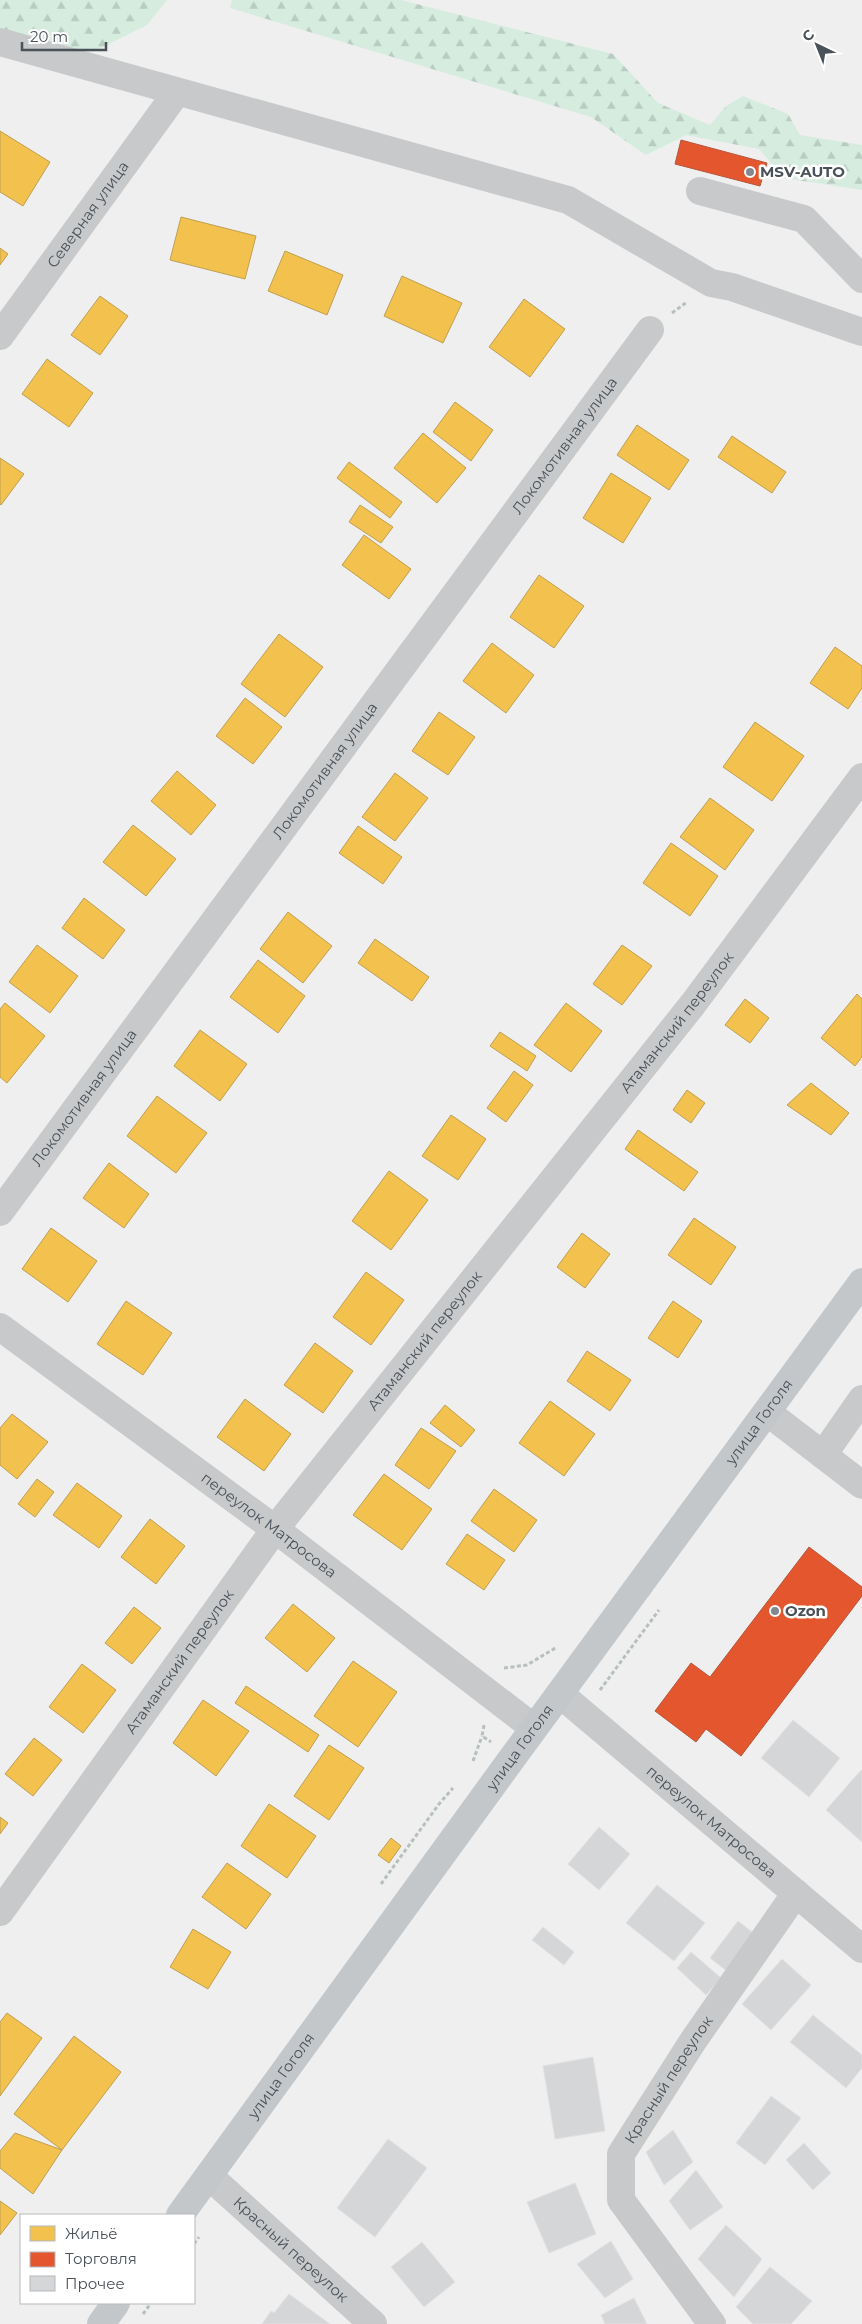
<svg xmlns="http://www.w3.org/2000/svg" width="862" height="2324" font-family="Montserrat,sans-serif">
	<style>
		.forest { fill: url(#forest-firs) }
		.homes { fill: #f2c14e; stroke: #bf9f51 }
		.shops { fill: #e4572e; stroke: #b6553b }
		.building { fill: #d5d6d8; stroke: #e1e1e2 }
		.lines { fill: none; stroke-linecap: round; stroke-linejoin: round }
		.path { stroke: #b7c0be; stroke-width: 3; stroke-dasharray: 4 2.5; stroke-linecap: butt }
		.minor { stroke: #c7c9ca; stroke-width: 28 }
		.major { stroke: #c4c7ca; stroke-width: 28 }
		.poi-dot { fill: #83888e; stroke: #fff; stroke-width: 2 }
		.labels { text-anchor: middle; stroke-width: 5; stroke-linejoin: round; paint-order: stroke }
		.poi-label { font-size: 15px; font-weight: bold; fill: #495159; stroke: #fff; text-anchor: start }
		.street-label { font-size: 15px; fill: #495159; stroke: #fff }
	</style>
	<defs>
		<pattern id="forest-firs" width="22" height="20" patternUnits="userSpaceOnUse" patternTransform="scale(1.25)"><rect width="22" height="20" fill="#d6ecdf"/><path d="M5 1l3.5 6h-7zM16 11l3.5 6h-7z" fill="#b9ccc2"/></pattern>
	</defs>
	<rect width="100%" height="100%" fill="#efefef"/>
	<!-- forest -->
	<path class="forest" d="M 0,0 L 167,0 L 147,25 L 93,52 L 26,47 L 0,39 Z
		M 232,0 L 401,0 L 613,54 L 658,103 L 710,125 L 726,106 L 743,96 L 788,114 L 800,135 L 862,145 L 862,190 L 784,178 L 759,149 L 686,135 L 646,155 L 591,117 L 230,8 Z"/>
	<!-- homes -->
	<path class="homes" d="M 0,131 L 50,162 L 23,206 L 0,192 Z
		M 181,217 L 256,236 L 245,279 L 170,260 Z
		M 0,248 L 8,254 L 0,265 Z
		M 285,251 L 343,275 L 327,315 L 268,291 Z
		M 402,276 L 462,303 L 443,343 L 384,316 Z
		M 100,296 L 128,316 L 100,355 L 71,335 Z
		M 524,299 L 565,329 L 530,377 L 489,347 Z
		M 47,359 L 93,393 L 69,427 L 22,394 Z
		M 455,402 L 493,430 L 471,461 L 433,432 Z
		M 637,425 L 689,460 L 669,490 L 617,455 Z
		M 423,433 L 466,468 L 437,503 L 394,468 Z
		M 732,436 L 786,472 L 772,493 L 718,457 Z
		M 0,458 L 24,474 L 1,505 L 0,504 Z
		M 349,462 L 402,502 L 390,518 L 337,478 Z
		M 611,473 L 651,498 L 623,543 L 583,518 Z
		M 360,505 L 393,527 L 381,543 L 349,522 Z
		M 364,535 L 411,569 L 389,599 L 342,565 Z
		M 539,575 L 584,606 L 554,648 L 510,617 Z
		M 279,634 L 323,667 L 285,717 L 241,684 Z
		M 492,643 L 534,675 L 506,713 L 463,681 Z
		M 835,647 L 862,666 L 862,688 L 848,709 L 810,683 Z
		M 245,698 L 282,727 L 253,764 L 216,736 Z
		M 439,712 L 475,737 L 448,775 L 412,751 Z
		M 755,722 L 804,756 L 772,801 L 723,767 Z
		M 177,771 L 216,805 L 191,835 L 151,801 Z
		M 395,773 L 428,798 L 395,841 L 362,817 Z
		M 710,798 L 754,830 L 725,870 L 680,837 Z
		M 133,825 L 176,859 L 146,896 L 103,862 Z
		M 358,826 L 402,857 L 383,884 L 339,853 Z
		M 671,843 L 718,876 L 690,916 L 643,883 Z
		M 84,898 L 125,930 L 103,959 L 62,928 Z
		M 288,912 L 332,946 L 303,983 L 260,949 Z
		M 375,939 L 429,977 L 412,1001 L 358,963 Z
		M 37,945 L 78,976 L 50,1013 L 9,982 Z
		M 622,945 L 652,966 L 622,1005 L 593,984 Z
		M 258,960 L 305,996 L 278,1033 L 230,997 Z
		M 857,994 L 862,999 L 862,1057 L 855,1066 L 821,1038 Z
		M 745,999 L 769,1018 L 750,1043 L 725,1025 Z
		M 5,1003 L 45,1036 L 7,1083 L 0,1077 L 0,1009 Z
		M 566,1003 L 602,1031 L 571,1072 L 534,1045 Z
		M 200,1030 L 247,1064 L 220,1101 L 174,1066 Z
		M 500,1032 L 536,1056 L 527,1071 L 490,1046 Z
		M 514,1071 L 533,1085 L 506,1122 L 487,1108 Z
		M 811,1083 L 849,1113 L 831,1135 L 787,1105 Z
		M 687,1090 L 705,1103 L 691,1123 L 673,1110 Z
		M 157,1096 L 207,1133 L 176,1173 L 127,1136 Z
		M 451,1115 L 486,1139 L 458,1180 L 422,1156 Z
		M 638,1130 L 698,1172 L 684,1191 L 625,1149 Z
		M 109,1163 L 149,1194 L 124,1228 L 83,1198 Z
		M 389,1171 L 428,1200 L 391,1250 L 352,1221 Z
		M 694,1218 L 736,1247 L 711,1285 L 668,1255 Z
		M 51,1228 L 97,1261 L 68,1302 L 22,1269 Z
		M 582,1233 L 610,1254 L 585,1288 L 557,1267 Z
		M 366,1272 L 404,1300 L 371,1345 L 333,1317 Z
		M 126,1301 L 172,1333 L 143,1375 L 97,1344 Z
		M 673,1301 L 702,1321 L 678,1358 L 648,1338 Z
		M 315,1343 L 353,1371 L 323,1413 L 284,1385 Z
		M 587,1351 L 631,1380 L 610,1411 L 567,1381 Z
		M 245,1399 L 291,1434 L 264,1471 L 217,1437 Z
		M 550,1401 L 595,1434 L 564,1476 L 519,1443 Z
		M 445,1405 L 475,1430 L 461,1447 L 430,1423 Z
		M 12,1414 L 48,1442 L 17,1479 L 0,1465 L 0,1428 Z
		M 421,1428 L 456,1451 L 429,1489 L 395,1465 Z
		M 384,1474 L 432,1509 L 402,1550 L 353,1515 Z
		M 37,1479 L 54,1492 L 35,1517 L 18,1504 Z
		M 77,1483 L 122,1516 L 99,1548 L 53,1515 Z
		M 494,1489 L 537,1520 L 514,1552 L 471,1521 Z
		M 150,1519 L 185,1546 L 156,1584 L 121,1557 Z
		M 467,1534 L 505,1560 L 484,1590 L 446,1564 Z
		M 293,1604 L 335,1638 L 307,1672 L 265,1638 Z
		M 134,1607 L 161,1628 L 132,1664 L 105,1643 Z
		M 353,1661 L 397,1692 L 358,1747 L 314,1716 Z
		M 82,1664 L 116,1690 L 83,1733 L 49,1707 Z
		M 246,1686 L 319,1735 L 308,1752 L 235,1703 Z
		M 203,1700 L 249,1731 L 216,1776 L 173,1743 Z
		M 34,1738 L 62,1760 L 33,1796 L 5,1774 Z
		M 329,1745 L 364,1768 L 329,1820 L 294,1796 Z
		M 269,1804 L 316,1836 L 287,1878 L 241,1846 Z
		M 0,1817 L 8,1823 L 0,1834 Z
		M 391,1838 L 401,1846 L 389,1863 L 378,1855 Z
		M 227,1863 L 271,1894 L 246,1929 L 202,1897 Z
		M 193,1929 L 231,1952 L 208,1989 L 170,1967 Z
		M 7,2013 L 42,2038 L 0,2096 L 0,2022 Z
		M 74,2036 L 121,2072 L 62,2150 L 14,2114 Z
		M 15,2133 L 62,2150 L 33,2194 L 0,2168 L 0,2151 Z
		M 0,2201 L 17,2213 L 0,2235 Z"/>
	<!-- shops -->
	<path class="shops" d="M 681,140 L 767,163 L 760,186 L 675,164 Z
		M 809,1547 L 862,1587 L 862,1596 L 741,1756 L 706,1729 L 696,1742 L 655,1711 L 691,1663 L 710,1677 Z"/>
	<!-- building -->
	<path class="building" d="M 793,1720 L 840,1758 L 809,1797 L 761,1758 Z
		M 861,1770 L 862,1771 L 862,1842 L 826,1810 Z
		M 599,1827 L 630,1854 L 599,1890 L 568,1864 Z
		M 657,1885 L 705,1923 L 674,1961 L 626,1923 Z
		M 738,1921 L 757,1936 L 728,1972 L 710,1958 Z
		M 543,1927 L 574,1952 L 564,1965 L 532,1940 Z
		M 691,1952 L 721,1978 L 706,1995 L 677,1968 Z
		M 782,1959 L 811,1985 L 771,2030 L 742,2004 Z
		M 813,2015 L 862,2055 L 862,2068 L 846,2088 L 790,2042 Z
		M 593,2057 L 605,2131 L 555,2139 L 543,2066 Z
		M 771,2096 L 801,2118 L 765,2165 L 736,2143 Z
		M 673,2130 L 693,2162 L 664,2185 L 646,2152 Z
		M 388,2139 L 427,2168 L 375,2237 L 337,2208 Z
		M 804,2143 L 831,2173 L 813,2190 L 786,2160 Z
		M 696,2170 L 723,2207 L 690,2230 L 669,2201 Z
		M 575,2183 L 596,2234 L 549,2253 L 527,2202 Z
		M 726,2225 L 762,2259 L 734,2297 L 698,2259 Z
		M 611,2241 L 633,2279 L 605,2298 L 577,2264 Z
		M 422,2242 L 455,2282 L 424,2307 L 391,2267 Z
		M 770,2267 L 812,2301 L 791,2324 L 753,2324 L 736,2307 Z
		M 289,2294 L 330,2324 L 262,2324 L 271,2311 L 274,2313 Z
		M 634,2298 L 647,2324 L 605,2324 L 601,2315 Z"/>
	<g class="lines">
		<!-- path -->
		<path class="path" d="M 672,313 L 687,302
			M 504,1668 L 527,1665 L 557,1647
			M 600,1690 L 659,1610
			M 484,1725 L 482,1736 L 491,1742
			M 473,1761 L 482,1736
			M 381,1884 L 439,1804 L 453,1788
			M 194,2244 L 199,2237
			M 143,2314 L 151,2303"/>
		<!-- minor -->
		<g class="minor">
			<path d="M 0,42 L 568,200 L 711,283 L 732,287 L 862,332"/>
			<path d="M 700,191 L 804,219 L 862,279"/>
			<path id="s1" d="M 0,336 L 177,92"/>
			<path id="s2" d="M 0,1212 L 650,330"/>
			<path id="s3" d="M 0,1327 L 275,1529 L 534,1728"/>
			<path d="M 767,1412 L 862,1485"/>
			<path d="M 823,1455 L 862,1399"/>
			<path id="s4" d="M 560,1694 L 862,1949"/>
			<path id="s5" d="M 0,1912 L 275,1529 L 693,1004 L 862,777"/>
			<path id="s6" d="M 209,2176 L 373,2324"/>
			<path id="s7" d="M 712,2324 L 621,2200 L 621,2154 L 693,2041 L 796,1893"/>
		</g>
		<!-- major -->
		<g class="major">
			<path id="s8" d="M 180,2215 L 513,1757 L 862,1282"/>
			<path d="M 101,2324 L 116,2303"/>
		</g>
	</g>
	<!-- markers -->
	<g class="poi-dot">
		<circle cx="750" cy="172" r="5"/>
		<circle cx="775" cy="1611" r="5"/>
	</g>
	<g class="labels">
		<!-- poi labels -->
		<g class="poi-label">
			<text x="760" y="177">MSV-AUTO</text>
			<text x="785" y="1616">Ozon</text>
		</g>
		<!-- street labels -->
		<g class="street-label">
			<text dy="5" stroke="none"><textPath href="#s1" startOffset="150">Северная улица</textPath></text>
			<text dy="5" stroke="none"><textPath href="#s2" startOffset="952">Локомотивная улица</textPath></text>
			<text dy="5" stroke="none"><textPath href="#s2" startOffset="548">Локомотивная улица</textPath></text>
			<text dy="5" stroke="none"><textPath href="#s5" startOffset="1118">Атаманский переулок</textPath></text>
			<text dy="5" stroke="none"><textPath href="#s2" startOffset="142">Локомотивная улица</textPath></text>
			<text dy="5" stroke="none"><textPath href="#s5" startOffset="712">Атаманский переулок</textPath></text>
			<text dy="5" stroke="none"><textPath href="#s8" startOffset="982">улица Гоголя</textPath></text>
			<text dy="5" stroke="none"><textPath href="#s3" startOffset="334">переулок Матросова</textPath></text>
			<text dy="5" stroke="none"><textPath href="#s5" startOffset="308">Атаманский переулок</textPath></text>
			<text dy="5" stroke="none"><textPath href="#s8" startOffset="578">улица Гоголя</textPath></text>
			<text dy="5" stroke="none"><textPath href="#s4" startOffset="198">переулок Матросова</textPath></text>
			<text dy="5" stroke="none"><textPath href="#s8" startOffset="172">улица Гоголя</textPath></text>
			<text dy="5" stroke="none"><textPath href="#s7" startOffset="288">Красный переулок</textPath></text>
			<text dy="5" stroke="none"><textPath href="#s6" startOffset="110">Красный переулок</textPath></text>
		</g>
	</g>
	<!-- legend -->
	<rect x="20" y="2214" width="175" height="90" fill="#ffffff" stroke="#b6b9bd"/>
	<rect x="30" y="2226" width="25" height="15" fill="#f2c14e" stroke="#b6b9bd"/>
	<text x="65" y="2239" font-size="15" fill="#495159">Жильё</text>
	<rect x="30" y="2252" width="25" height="15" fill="#e4572e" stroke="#b6b9bd"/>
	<text x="65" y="2264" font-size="15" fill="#495159">Торговля</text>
	<rect x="30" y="2276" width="25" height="15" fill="#d5d6d8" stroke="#b6b9bd"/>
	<text x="65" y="2289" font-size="15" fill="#495159">Прочее</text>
	<!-- north arrow -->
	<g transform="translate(817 45) rotate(317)" stroke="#ffffff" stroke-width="4" paint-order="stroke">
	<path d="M0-4L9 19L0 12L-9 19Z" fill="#495159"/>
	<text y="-8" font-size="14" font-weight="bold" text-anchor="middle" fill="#495159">С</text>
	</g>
	<!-- scale -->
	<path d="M22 42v8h84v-8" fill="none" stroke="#495159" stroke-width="2.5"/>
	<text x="30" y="42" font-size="15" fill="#495159" stroke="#ffffff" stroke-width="4" paint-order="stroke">20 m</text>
</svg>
